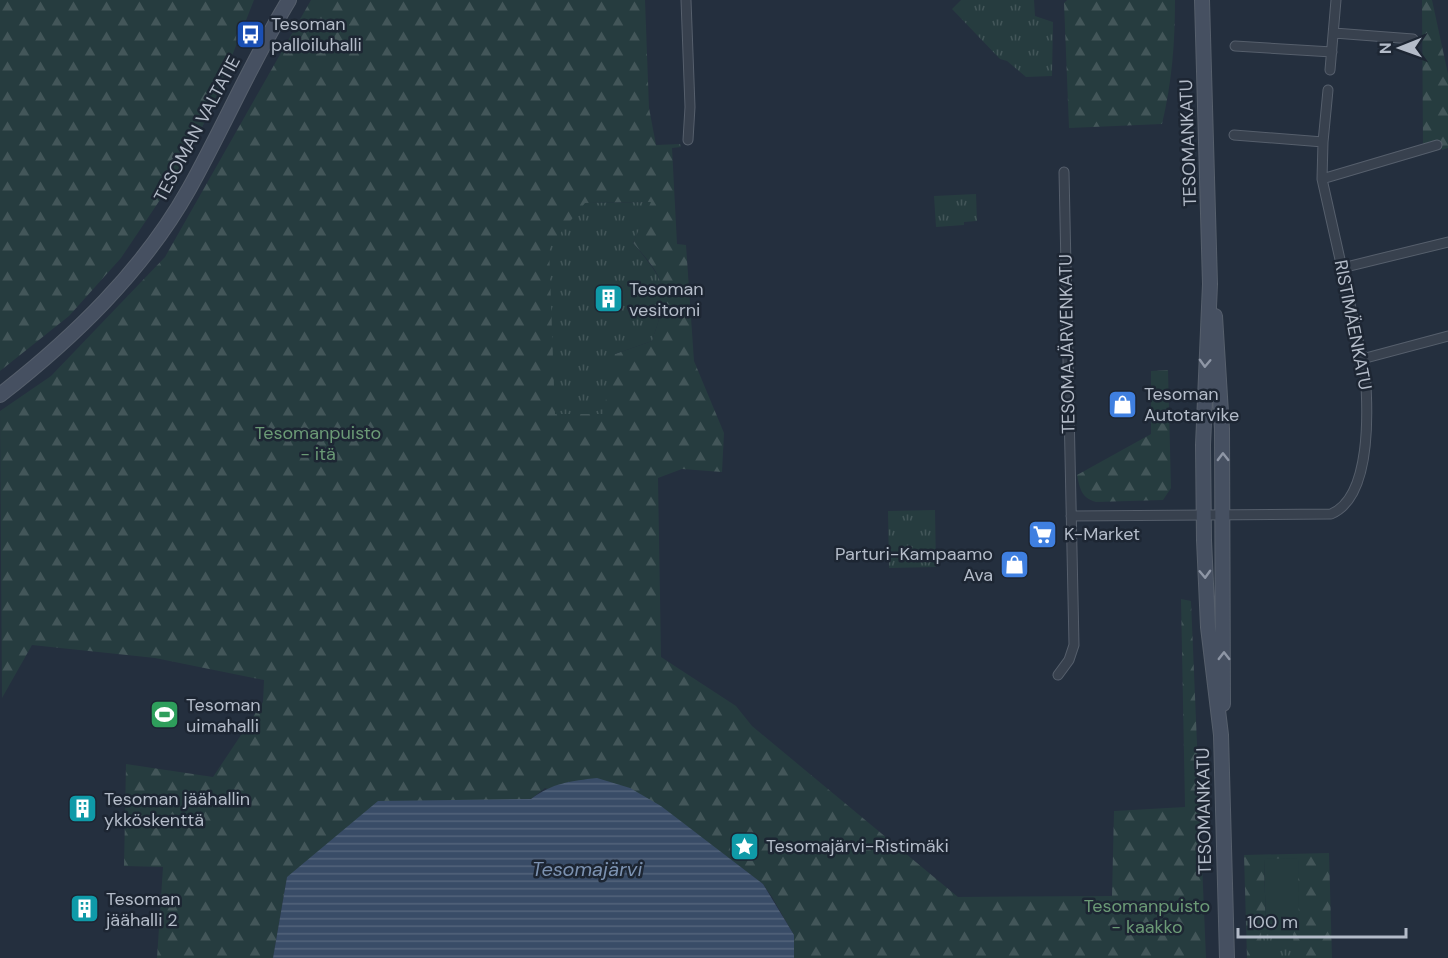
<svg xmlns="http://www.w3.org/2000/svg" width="1448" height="958" font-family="'DM Sans',sans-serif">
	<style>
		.forest { fill: url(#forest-firs); fill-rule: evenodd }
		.park { fill: url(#park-tufts) }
		.garden { fill: #263c3f }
		.water { fill: url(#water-rules) }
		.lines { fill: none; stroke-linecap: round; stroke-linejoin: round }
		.minor-casing { stroke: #565f6c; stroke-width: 11 }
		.secondary-casing { stroke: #565f6c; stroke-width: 16 }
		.minor { stroke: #38414e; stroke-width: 9 }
		.secondary { stroke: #465061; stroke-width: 14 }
		.oneway { stroke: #8e96a5 }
		.labels { text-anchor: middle; stroke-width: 5; stroke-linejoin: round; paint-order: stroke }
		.poi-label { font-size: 18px; fill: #b4bcc9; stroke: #1d2633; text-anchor: start }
		.street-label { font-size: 18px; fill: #b4bcc9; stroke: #1d2633 }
		.park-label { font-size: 18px; fill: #6b9a76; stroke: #1d2633 }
		.water-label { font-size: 20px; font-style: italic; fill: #7c92b1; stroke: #1d2633 }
	</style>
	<defs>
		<pattern id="forest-firs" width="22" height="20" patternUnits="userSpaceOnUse" patternTransform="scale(1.5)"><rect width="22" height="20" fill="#263c3f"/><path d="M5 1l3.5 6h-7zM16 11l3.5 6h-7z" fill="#435659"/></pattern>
		<pattern id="park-tufts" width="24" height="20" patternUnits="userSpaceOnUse" patternTransform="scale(1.5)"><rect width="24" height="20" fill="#263c3f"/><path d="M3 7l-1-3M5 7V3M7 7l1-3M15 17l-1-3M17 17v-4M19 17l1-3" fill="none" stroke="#435659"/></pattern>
		<pattern id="water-rules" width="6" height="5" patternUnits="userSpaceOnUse" patternTransform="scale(1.5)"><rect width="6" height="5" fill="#394c67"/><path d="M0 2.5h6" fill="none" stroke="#53647b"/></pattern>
	</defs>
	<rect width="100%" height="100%" fill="#242f3e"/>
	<!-- forest -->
	<path class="forest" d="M 0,0 L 254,0 L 210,112 L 176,176 L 121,258 L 69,316 L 0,371 Z
		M 311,0 L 645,0 L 649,108 L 656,145 L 680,144 L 681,147 L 672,148 L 677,244 L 686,245 L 694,361 L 724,433 L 722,472 L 682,469 L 658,478 L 661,657 L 736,706 L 752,726 L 958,897 L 1112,896 L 1114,811 L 1185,807 L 1181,599 L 1191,601 L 1206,958 L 794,958 L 794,935 L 772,897 L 763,884 L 722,853 L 545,788 L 531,799 L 482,802 L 287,877 L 273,958 L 157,958 L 163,867 L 124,866 L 126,764 L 213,777 L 263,702 L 264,680 L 155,658 L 32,645 L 2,698 L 0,411 L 51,376 L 165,257 ZM 650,202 L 633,243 C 669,283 669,291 652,341 L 615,354 L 585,203 Z
		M 1067,0 L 1175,0 C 1175,43 1172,82 1162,124 L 1069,128 L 1064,3 Z
		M 1422,0 L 1432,0 L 1448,74 L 1448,148 L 1442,150 L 1439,141 L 1423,146 Z
		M 1168,370 L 1171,488 L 1163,500 L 1096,502 C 1082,498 1080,490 1077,475 L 1151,434 L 1151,371 Z
		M 1329,853 L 1332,958 L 1247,958 L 1244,855 ZM 1264,860 L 1299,929 L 1266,929 Z"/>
	<!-- park -->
	<path class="park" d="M 961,0 L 1034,0 L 1035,16 L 1053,22 L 1052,76 L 1026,77 L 1007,61 L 1000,59 L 952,9 Z
		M 976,194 L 977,221 L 964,222 L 964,225 L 936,227 L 934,196 Z
		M 651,202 L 633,243 C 668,285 670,289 652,341 L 615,354 L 603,414 L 555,414 L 549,247 L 585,203 Z
		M 935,510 L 936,567 L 889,568 L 888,511 Z
		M 1261,931 L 1293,931 L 1294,958 L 1262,958 Z"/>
	<!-- garden -->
	<path class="garden" d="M 1298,858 L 1299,929 L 1266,929 L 1264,859 Z"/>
	<!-- water -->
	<path class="water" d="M 597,778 L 630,788 L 661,806 L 763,884 L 794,935 L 794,958 L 273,958 L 287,877 L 378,801 L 531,799 C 552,783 571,781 597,778 Z"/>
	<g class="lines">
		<defs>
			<path id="minor" d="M 686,0 L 690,107 L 688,140
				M 1334,33 L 1413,39
				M 1235,46 L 1332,52
				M 1330,70 L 1336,0
				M 1234,135 L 1323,142
				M 1322,179 L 1437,145
				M 1342,268 L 1448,242
				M 1362,359 L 1448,336
				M 1071,516 L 1331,514 C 1372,497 1368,409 1365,371 L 1322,179 L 1323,142 L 1328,90
				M 1058,675 L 1069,660 L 1074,645 L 1064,172"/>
			<path id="secondary" d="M 1202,0 L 1210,284 L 1203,445 L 1204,540 L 1208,627 L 1221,735 L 1227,958
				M 1215,316 L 1222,429 L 1223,704
				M 0,395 C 73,338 143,271 189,189 C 224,126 252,61 289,0"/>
		</defs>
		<!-- minor casing -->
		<use href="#minor" class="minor-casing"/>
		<!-- secondary casing -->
		<use href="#secondary" class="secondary-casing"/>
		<!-- minor -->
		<use href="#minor" class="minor"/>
		<!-- secondary -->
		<use href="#secondary" class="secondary"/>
	</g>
	<!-- one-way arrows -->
	<defs><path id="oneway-chevron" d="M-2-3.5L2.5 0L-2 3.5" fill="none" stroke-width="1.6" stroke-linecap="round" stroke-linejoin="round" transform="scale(1.5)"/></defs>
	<g class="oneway">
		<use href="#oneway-chevron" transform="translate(1205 363) rotate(92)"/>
		<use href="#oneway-chevron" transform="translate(1223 457) rotate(-91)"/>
		<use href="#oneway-chevron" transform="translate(1205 574) rotate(88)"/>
		<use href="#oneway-chevron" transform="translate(1224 656) rotate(-90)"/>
	</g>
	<!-- icons -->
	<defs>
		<symbol id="bus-square" viewBox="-11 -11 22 22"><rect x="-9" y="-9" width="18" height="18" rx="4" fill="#1a4fb4" stroke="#1d2633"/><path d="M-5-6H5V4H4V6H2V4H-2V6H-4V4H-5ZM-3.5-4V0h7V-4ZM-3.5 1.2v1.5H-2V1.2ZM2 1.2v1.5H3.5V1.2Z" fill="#fff"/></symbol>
		<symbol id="building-square" viewBox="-11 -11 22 22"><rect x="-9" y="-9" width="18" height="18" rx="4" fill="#0f9aa8" stroke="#1d2633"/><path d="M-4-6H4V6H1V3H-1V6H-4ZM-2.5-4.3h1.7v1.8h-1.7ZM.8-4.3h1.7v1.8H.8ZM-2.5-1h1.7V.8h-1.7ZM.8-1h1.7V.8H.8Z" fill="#fff"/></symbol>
		<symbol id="shop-square" viewBox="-11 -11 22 22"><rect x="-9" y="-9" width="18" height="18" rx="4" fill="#3f7fe0" stroke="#1d2633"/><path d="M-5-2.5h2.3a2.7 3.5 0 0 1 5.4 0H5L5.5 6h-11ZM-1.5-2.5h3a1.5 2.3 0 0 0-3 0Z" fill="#fff"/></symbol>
		<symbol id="supermarket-square" viewBox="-11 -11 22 22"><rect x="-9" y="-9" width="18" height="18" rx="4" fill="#3f7fe0" stroke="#1d2633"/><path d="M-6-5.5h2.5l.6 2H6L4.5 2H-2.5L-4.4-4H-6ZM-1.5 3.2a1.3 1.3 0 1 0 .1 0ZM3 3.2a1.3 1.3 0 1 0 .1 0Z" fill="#fff"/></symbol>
		<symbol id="stadium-square" viewBox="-11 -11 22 22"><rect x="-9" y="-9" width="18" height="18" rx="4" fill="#2e9e5b" stroke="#1d2633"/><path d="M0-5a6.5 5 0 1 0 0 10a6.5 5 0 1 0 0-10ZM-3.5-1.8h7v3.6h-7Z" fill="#fff"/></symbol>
		<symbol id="sight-square" viewBox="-11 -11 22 22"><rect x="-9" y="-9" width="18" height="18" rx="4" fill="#0f9aa8" stroke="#1d2633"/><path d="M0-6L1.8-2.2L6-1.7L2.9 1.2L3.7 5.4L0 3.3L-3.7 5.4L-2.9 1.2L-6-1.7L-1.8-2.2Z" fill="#fff"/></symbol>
	</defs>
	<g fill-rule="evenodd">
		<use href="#bus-square" x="234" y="18" width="33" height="33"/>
		<use href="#building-square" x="592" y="282" width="33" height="33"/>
		<use href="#shop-square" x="1106" y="388" width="33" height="33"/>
		<use href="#supermarket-square" x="1026" y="518" width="33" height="33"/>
		<use href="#shop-square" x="998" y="548" width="33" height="33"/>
		<use href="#stadium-square" x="148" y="698" width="33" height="33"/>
		<use href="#building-square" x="66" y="792" width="33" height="33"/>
		<use href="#sight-square" x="728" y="830" width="33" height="33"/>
		<use href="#building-square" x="68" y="892" width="33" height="33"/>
	</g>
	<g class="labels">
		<!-- poi labels -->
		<g class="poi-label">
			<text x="271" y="30">Tesoman<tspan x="271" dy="21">palloiluhalli</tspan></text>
			<text x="629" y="295">Tesoman<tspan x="629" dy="21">vesitorni</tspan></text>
			<text x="1144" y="400">Tesoman<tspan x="1144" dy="21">Autotarvike</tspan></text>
			<text x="1064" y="540">K-Market</text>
			<text x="993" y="560" text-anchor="end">Parturi-Kampaamo<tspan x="993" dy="21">Ava</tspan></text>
			<text x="186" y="711">Tesoman<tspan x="186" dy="21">uimahalli</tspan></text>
			<text x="104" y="805">Tesoman jäähallin<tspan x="104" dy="21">ykköskenttä</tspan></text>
			<text x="766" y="852">Tesomajärvi-Ristimäki</text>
			<text x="106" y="905">Tesoman<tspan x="106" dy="21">jäähalli 2</tspan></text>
		</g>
		<!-- street labels -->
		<g class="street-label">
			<text transform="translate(197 129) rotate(-62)" y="6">TESOMAN VALTATIE</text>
			<text transform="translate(1188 143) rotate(-92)" y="6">TESOMANKATU</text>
			<text transform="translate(1353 325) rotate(79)" y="6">RISTIMÄENKATU</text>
			<text transform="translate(1067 344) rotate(-91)" y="6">TESOMAJÄRVENKATU</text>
			<text transform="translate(1204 811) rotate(-91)" y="6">TESOMANKATU</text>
		</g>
		<!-- park labels -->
		<g class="park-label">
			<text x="318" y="439">Tesomanpuisto<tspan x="318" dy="21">- itä</tspan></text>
			<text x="1147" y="912">Tesomanpuisto<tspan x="1147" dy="21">- kaakko</tspan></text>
		</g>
		<!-- water labels -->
		<g class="water-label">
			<text x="587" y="876">Tesomajärvi</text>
		</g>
	</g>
	<!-- north arrow -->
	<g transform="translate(1400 48) rotate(269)" stroke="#1d2633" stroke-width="4.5" paint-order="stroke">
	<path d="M0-4.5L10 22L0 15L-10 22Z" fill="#b4bcc9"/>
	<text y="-9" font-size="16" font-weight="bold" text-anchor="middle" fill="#b4bcc9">N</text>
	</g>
	<!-- scale -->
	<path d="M1238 928v9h168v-9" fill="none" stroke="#b4bcc9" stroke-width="3"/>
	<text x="1247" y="928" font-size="18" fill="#b4bcc9" stroke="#1d2633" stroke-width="4.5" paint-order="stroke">100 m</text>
</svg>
